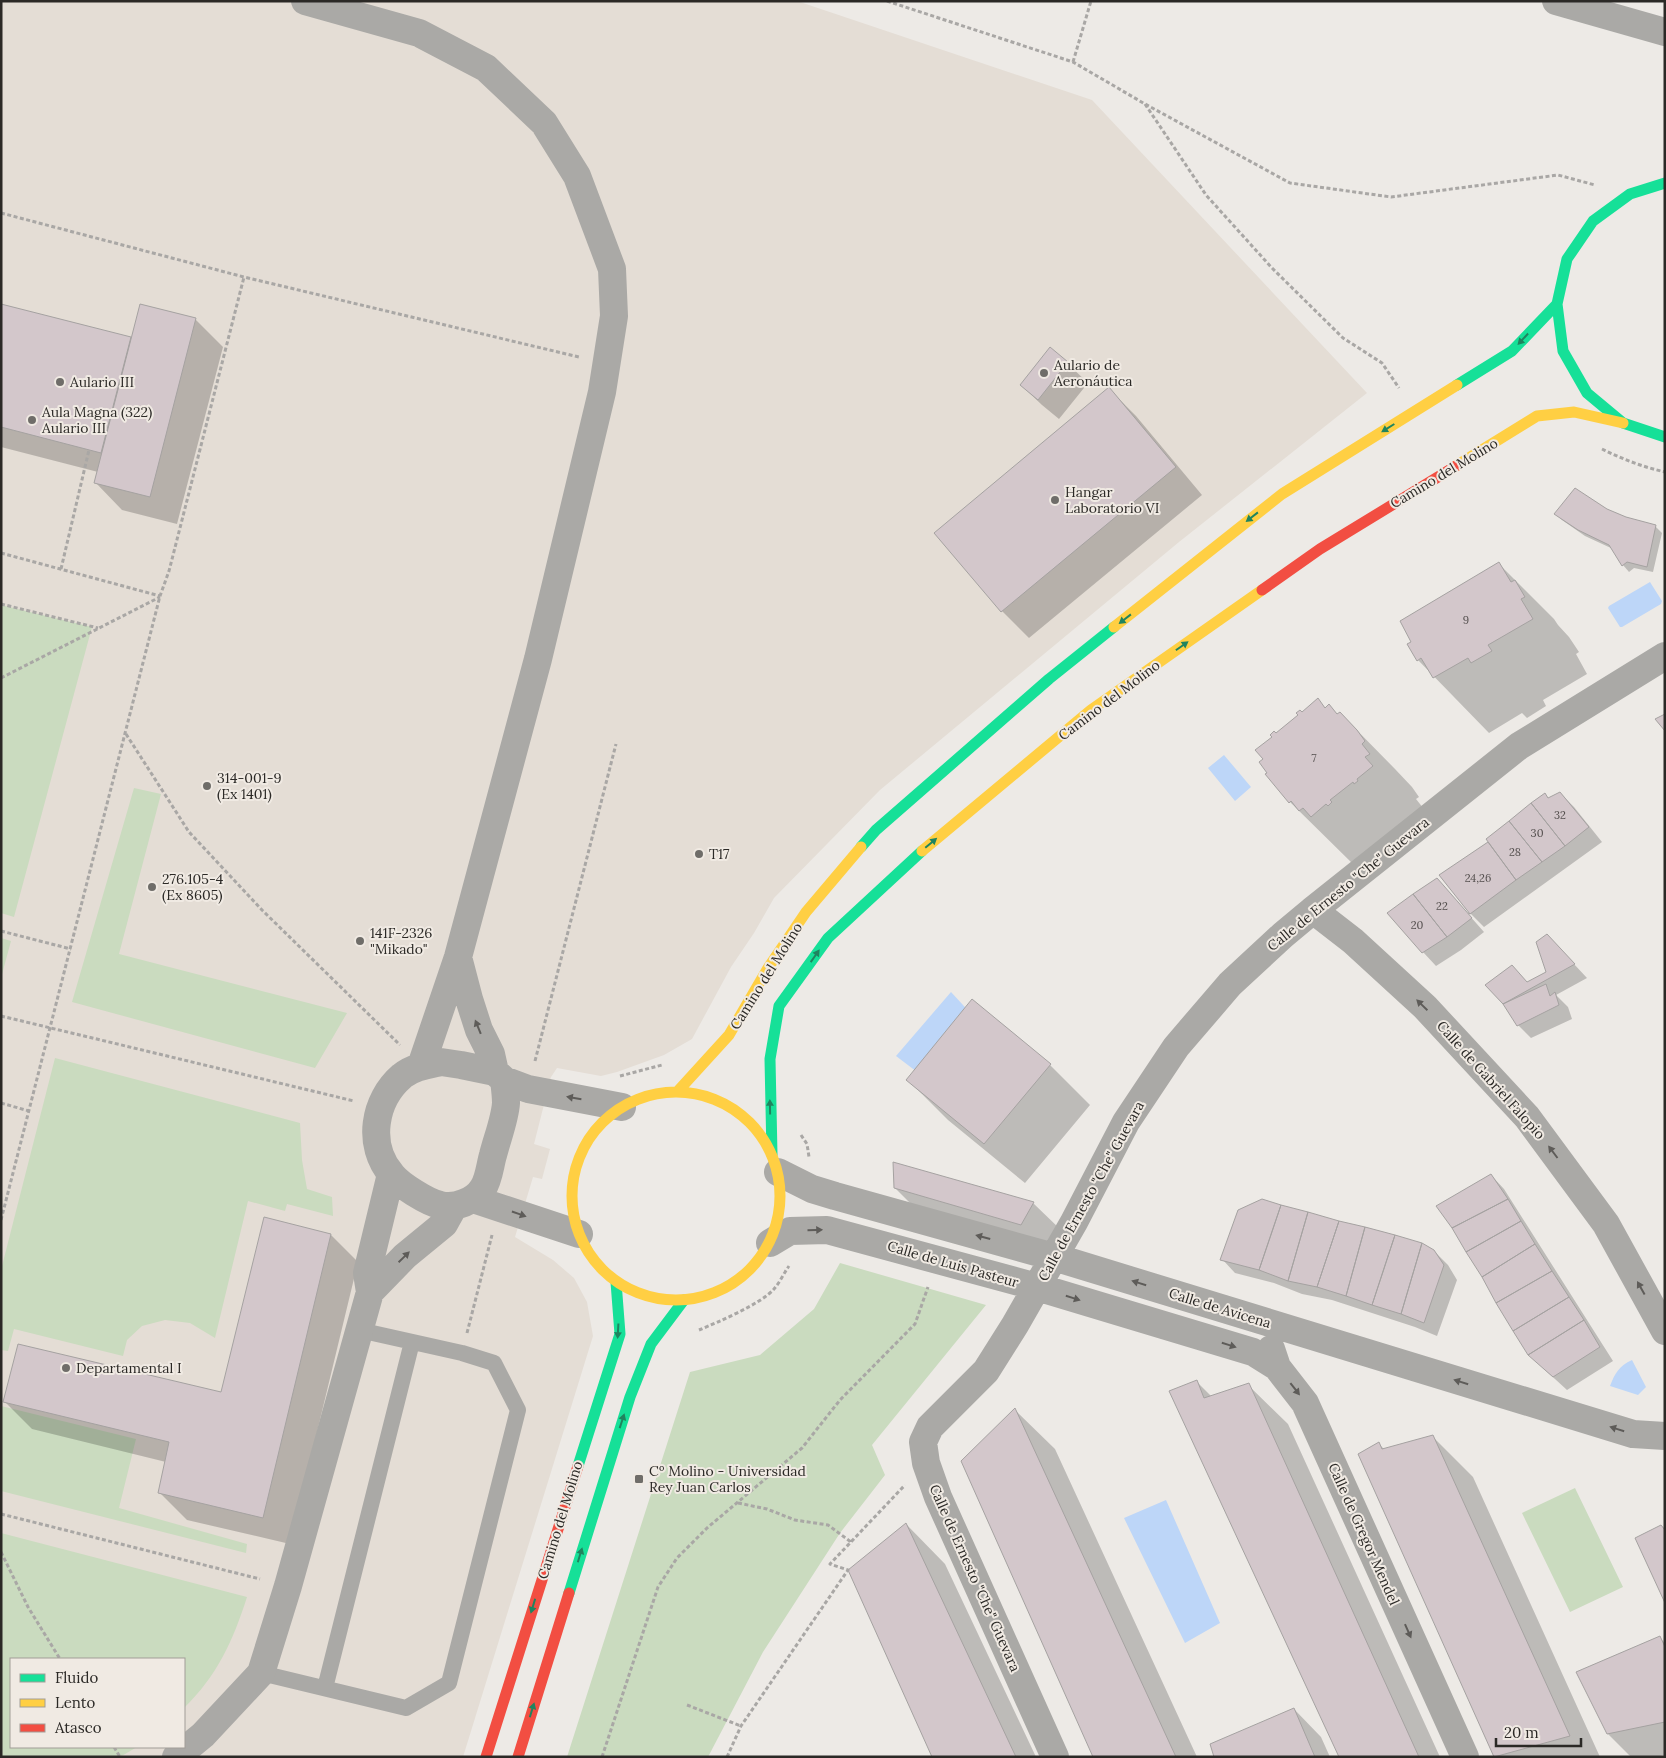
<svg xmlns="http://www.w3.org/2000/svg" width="1666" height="1758" font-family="Lora,serif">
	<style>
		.built { fill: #e4ddd5; fill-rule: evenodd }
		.green { fill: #cadbbf }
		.water { fill: #bdd6f8 }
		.shadow { fill: #0003 }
		.building { fill: #d3c7cb; stroke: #a5a2a1 }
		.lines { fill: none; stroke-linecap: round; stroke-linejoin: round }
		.path { stroke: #a9a7a5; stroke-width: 3; stroke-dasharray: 4 2.5; stroke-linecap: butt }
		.lane { stroke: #aaa9a6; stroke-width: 16 }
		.street { stroke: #aaa9a6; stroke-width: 28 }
		.fast { stroke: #16e098; stroke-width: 11 }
		.slow { stroke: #ffcf43; stroke-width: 11 }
		.jam { stroke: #f24e42; stroke-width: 11 }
		.oneway { fill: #20845f }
		.oneway2 { fill: #5e5c59 }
		.poi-dot { fill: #6f6d69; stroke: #f0eae3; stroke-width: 2 }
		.labels { text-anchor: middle; stroke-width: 4; stroke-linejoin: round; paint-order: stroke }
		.number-label { font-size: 11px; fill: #55504f }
		.poi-label { font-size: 14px; fill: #2b2926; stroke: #f0eae3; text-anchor: start }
		.street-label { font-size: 14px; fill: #2b2926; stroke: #f0eae3 }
	</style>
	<rect width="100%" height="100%" fill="#edeae6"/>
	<!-- built -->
	<path class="built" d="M 1,1 L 797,1 L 1092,100 L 1367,393 L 1179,542 L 880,790 L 774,898 L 754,933 L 731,967 L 692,1039 L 664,1055 L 617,1072 L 601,1076 L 557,1068 L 551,1077 L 534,1144 L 550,1149 L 542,1179 L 533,1177 L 515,1237 L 553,1260 L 574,1278 L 587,1302 L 593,1336 L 463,1757 L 1,1757 ZM 11,1659 L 184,1659 L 184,1747 L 11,1747 Z"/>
	<!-- green -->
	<path class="green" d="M 1,605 L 92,627 L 14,917 L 1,913 Z
		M 134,788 L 161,794 L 119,954 L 347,1013 L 315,1068 L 72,1002 Z
		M 1,938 L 11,941 L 1,978 Z
		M 55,1058 L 300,1123 L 302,1160 L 307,1189 L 332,1197 L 333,1216 L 287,1204 L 285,1211 L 248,1201 L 215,1338 L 190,1323 L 165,1320 L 142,1326 L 127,1340 L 123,1356 L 14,1329 L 8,1351 L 1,1350 L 1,1270 Z
		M 840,1263 L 986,1305 L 872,1445 L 885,1475 L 840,1533 L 763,1652 L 708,1757 L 567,1757 L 690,1372 L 760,1355 L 814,1309 Z
		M 1,1406 L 136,1439 L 119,1508 L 247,1544 L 246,1553 L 1,1491 Z
		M 1575,1488 L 1623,1587 L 1570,1612 L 1522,1513 Z
		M 1,1533 L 247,1597 C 233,1641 217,1676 184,1708 L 184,1659 L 11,1659 L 11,1747 L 137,1747 L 120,1757 L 1,1757 Z"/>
	<!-- water -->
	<path class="water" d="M 1650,582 L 1662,601 L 1661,604 L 1622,627 L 1620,627 L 1608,608 L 1609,606 Z
		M 1224,755 L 1251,787 L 1235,801 L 1208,768 Z
		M 951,992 L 975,1018 L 925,1078 L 896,1056 Z
		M 1632,1360 L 1646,1387 L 1638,1395 L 1610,1386 C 1615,1373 1619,1366 1632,1360 Z
		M 1166,1500 L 1220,1623 L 1185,1643 L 1124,1518 Z"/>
	<!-- shadow -->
	<path class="shadow" d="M 1,305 L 132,339 L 195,319 L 223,347 L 177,524 L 122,510 L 95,482 L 98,472 L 1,447 Z
		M 1067,363 L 1088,383 L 1059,419 L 1042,405 L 1021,385 Z
		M 1109,389 L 1136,416 L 1202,495 L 1029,638 L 1002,611 Z
		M 1606,510 L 1625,518 L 1655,526 L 1662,533 L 1653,572 L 1634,568 L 1629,572 L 1623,565 L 1613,549 L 1585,536 L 1562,520 L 1556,514 Z
		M 1499,564 L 1554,619 L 1558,625 L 1569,637 L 1579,652 L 1576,654 L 1587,674 L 1543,700 L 1546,706 L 1527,718 L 1522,713 L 1489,733 L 1418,660 Z
		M 1318,700 L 1326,709 L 1329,706 L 1338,715 L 1340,713 L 1395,769 L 1412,787 L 1419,797 L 1416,799 L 1424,809 L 1355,866 L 1290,802 L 1265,759 L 1276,735 Z
		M 1560,793 L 1574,807 L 1602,842 L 1484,927 L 1470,913 L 1469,915 L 1484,932 L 1461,950 L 1436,966 L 1423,952 L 1469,912 L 1441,876 L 1490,842 L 1545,794 L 1549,799 Z
		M 1560,949 L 1587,978 L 1556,995 L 1568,1007 L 1572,1019 L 1531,1038 L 1518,1025 L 1504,1003 L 1528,983 L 1547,972 Z
		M 972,1001 L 1050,1065 L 1090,1105 L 1025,1183 L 948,1120 L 908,1080 Z
		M 1491,1175 L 1504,1189 L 1613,1361 L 1567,1390 L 1543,1368 Z
		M 895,1188 L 1033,1203 L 1061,1230 L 1049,1252 L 922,1215 Z
		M 331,1235 L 358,1262 L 290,1544 L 187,1520 L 159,1492 L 166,1462 L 32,1429 L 5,1402 L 222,1394 Z
		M 1434,1251 L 1448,1265 L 1457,1280 L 1437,1336 L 1415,1327 L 1332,1300 L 1302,1294 L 1274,1283 L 1235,1273 L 1222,1259 Z
		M 1196,1381 L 1212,1397 L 1248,1385 L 1288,1424 L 1440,1757 L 1340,1757 Z
		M 1015,1410 L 1055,1449 L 1197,1757 L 1094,1757 Z
		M 1433,1437 L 1473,1477 L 1600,1757 L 1495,1756 L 1379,1444 L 1385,1450 Z
		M 906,1524 L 945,1564 L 1036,1757 L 934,1757 Z
		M 1659,1637 L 1665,1643 L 1665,1755 L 1655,1757 L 1631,1757 L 1608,1734 Z
		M 1294,1709 L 1321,1737 L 1330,1757 L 1215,1757 Z"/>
	<!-- building -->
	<path class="building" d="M 1,304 L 131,337 L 101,453 L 1,427 Z
		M 140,304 L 196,318 L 150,497 L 94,483 Z
		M 1050,347 L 1068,362 L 1038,400 L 1020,385 Z
		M 1109,387 L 1176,467 L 1001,612 L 934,533 Z
		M 1575,488 L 1607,509 L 1626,517 L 1656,525 L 1647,567 L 1627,562 L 1622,566 L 1609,545 L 1578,530 L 1554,514 Z
		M 1499,562 L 1511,582 L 1515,580 L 1525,597 L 1521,599 L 1533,619 L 1488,645 L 1492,651 L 1471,663 L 1468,658 L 1433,678 L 1421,658 L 1417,661 L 1407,644 L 1411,642 L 1400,621 Z
		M 1318,698 L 1325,708 L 1329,704 L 1337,714 L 1340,712 L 1357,730 L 1365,741 L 1362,744 L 1370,754 L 1365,757 L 1373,766 L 1357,779 L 1358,781 L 1354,784 L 1353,782 L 1330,800 L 1332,802 L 1328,806 L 1326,804 L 1311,817 L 1303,808 L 1299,811 L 1291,801 L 1289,803 L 1265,774 L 1267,773 L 1259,762 L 1263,759 L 1255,750 L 1272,737 L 1270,735 L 1274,731 L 1276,733 L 1298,715 L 1296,713 L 1300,710 L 1302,712 Z
		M 1665,714 L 1665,731 L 1655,719 Z
		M 1560,792 L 1589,827 L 1565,846 L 1531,803 L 1545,793 L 1548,798 Z
		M 1531,803 L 1565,846 L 1542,862 L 1509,821 Z
		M 1509,821 L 1542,862 L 1516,880 L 1486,839 Z
		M 1488,842 L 1516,880 L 1470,914 L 1439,875 Z
		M 1437,878 L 1472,918 L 1447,937 L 1413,894 Z
		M 1413,894 L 1447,937 L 1422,953 L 1387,913 Z
		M 1547,934 L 1575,964 L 1503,1004 L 1485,985 L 1512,965 L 1527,982 L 1546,972 L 1536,942 Z
		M 1546,984 L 1550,996 L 1555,992 L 1559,1005 L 1517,1026 L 1503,1004 Z
		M 972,999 L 1051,1064 L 984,1144 L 906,1080 Z
		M 893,1162 L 1034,1202 L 1021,1225 L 894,1188 Z
		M 1491,1174 L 1508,1199 L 1452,1228 L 1436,1206 Z
		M 1262,1199 L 1281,1205 L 1259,1270 L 1220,1260 L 1238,1210 Z
		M 1508,1199 L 1521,1221 L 1466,1252 L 1452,1228 Z
		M 1281,1205 L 1308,1212 L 1288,1281 L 1259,1270 Z
		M 1308,1212 L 1339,1221 L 1317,1287 L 1288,1281 Z
		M 264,1217 L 331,1234 L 263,1518 L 158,1493 L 169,1442 L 3,1402 L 18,1344 L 221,1392 Z
		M 1339,1221 L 1365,1227 L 1346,1296 L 1317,1287 Z
		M 1521,1221 L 1535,1244 L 1482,1277 L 1466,1252 Z
		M 1365,1227 L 1395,1235 L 1372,1305 L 1346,1296 Z
		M 1395,1235 L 1422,1243 L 1401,1314 L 1372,1305 Z
		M 1422,1243 L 1434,1250 L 1444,1265 L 1424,1323 L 1401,1314 Z
		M 1535,1244 L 1552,1271 L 1496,1303 L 1482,1277 Z
		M 1552,1271 L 1569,1297 L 1513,1331 L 1496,1303 Z
		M 1569,1297 L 1584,1320 L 1528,1355 L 1513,1331 Z
		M 1584,1320 L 1600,1347 L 1553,1377 L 1528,1355 Z
		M 1197,1380 L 1204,1398 L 1249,1383 L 1419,1757 L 1339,1757 L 1169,1391 Z
		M 1015,1408 L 1176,1757 L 1093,1757 L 961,1461 Z
		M 1433,1435 L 1570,1736 L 1494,1757 L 1358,1454 L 1379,1442 L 1382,1449 Z
		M 906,1523 L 1016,1757 L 932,1757 L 848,1570 Z
		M 1661,1525 L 1665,1530 L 1665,1603 L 1635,1538 Z
		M 1660,1636 L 1665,1647 L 1665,1722 L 1607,1734 L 1576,1672 Z
		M 1294,1708 L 1315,1757 L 1214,1757 L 1210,1744 Z"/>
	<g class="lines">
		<!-- path -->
		<path class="path" d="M 887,1 L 1073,62 L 1145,104 L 1290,183 L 1391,197 L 1558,175 L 1595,185
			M 1073,62 L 1091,1
			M 1145,104 L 1206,195 L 1272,268 L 1343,338 L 1382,363 L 1399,388
			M 1,213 L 244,277 L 579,357
			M 1602,449 C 1622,459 1643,467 1665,472
			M 1,553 L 160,596
			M 61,569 L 89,450
			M 1,604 L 98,628
			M 1,678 L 160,597
			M 126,734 L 189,832 L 262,910 L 400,1045
			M 1,931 L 71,949
			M 1,1016 L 354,1101
			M 535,1061 L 616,744
			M 620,1076 L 662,1065
			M 1,1103 L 29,1111
			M 801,1135 L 807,1144 L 809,1157
			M 1,1220 L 160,596 L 169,571 L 244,277
			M 699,1330 C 718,1322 761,1304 774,1289 C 780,1282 784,1273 789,1266
			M 467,1333 L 492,1235
			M 738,1503 L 767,1509 L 795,1520 L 828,1525 L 851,1542
			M 1,1514 L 260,1579
			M 1,1552 L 28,1607 L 60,1659
			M 687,1705 L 741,1726
			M 114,1747 L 120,1757
			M 602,1757 L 658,1587 L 677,1558 L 707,1528 L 802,1448 L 840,1400 L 915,1324 L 928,1287
			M 727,1757 L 741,1726 L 848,1570 L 830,1564 L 905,1485"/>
		<!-- lane -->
		<path class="lane" d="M 261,1673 L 406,1708 L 449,1683 L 518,1410 L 494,1363 L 462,1353 L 359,1330
			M 325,1688 L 412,1342"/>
		<!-- street -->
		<path class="street" d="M 305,1 L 419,33 L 486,68 L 544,123 L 577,176 L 612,269 L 614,316 L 602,392 L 538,659 L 458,957 L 421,1066
			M 1556,1 L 1665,32
			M 1313,910 L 1353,941 L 1425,1007 L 1527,1117 L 1606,1224 L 1665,1331
			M 458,957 L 469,999 L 479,1030 L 491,1054 L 495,1072
			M 441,1062 L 461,1065 L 495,1072 L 504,1080 C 505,1088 506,1096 506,1103 C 505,1119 497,1139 493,1155 C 490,1165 489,1179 483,1188 C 475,1201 455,1209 440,1205 C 427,1202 400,1185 392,1175 C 366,1145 374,1100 402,1076 C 413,1067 427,1065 441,1062 Z
			M 504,1080 L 528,1089 L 622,1107
			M 778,1172 L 812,1189 L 835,1196 L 1054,1257 L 1633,1434 L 1665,1436
			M 473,1199 L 579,1234
			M 770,1243 L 790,1231 L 827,1230 L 1037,1287 L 1253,1352 L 1277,1367
			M 370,1292 L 405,1256 L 444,1224 L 454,1206
			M 1271,1349 L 1277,1367 L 1305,1403 L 1465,1757
			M 176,1757 L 203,1735 L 261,1673 L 288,1586 L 370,1292 L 367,1273 L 391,1174
			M 1055,1757 L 938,1497 L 926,1463 L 923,1442 L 930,1427 L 986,1371 L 1015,1325 L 1074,1222 L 1126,1122 L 1176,1047 L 1230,984 L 1283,935 L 1313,910 L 1519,746 L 1665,656"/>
		<!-- fast -->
		<path class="fast" d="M 1665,183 L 1630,194 L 1593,221 L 1567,259 L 1557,304 L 1563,351 L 1587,393 L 1623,423 L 1665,437
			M 1457,385 L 1512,351 L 1557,304
			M 861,847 L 876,830 L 1049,679 L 1114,627
			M 772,1155 L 770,1059 L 779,1006 L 828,938 L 922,851
			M 578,1466 L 620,1334 L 616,1282
			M 569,1593 L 630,1397 L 651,1344 L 684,1300"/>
		<!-- slow -->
		<path class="slow" d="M 1456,466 L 1537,416 L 1574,412 L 1623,423
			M 1114,627 L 1282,494 L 1457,385
			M 922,851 L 1091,710 L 1262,590
			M 678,1091 L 729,1035 L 768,968 L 806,912 L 861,847
			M572 1196a104 104 0 1 1 208 0a104 104 0 1 1-208 0Z"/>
		<!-- jam -->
		<path class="jam" d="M 1262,590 L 1320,549 L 1456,466
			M 486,1757 L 578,1466
			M 518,1757 L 569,1593"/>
	</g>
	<!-- one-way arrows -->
	<defs><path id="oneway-solid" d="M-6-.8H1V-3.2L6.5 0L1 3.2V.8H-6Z" transform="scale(1.25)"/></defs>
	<g class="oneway">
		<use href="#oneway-solid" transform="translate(1523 339) rotate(133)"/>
		<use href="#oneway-solid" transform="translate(1388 428) rotate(148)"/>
		<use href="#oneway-solid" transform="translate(1252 517) rotate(142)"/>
		<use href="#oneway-solid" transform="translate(1125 619) rotate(142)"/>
		<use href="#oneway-solid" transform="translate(1182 646) rotate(-35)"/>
		<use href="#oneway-solid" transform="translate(931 843) rotate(-40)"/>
		<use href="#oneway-solid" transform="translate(815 956) rotate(-55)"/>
		<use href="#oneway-solid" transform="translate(770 1107) rotate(-91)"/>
		<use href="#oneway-solid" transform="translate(618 1331) rotate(93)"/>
		<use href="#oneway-solid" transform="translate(622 1421) rotate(-72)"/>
		<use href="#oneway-solid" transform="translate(580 1555) rotate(-73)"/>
		<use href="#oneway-solid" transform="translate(533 1606) rotate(107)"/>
		<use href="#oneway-solid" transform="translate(532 1710) rotate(-73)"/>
	</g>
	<g class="oneway2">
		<use href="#oneway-solid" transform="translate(1422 1005) rotate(-136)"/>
		<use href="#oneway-solid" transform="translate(478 1027) rotate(-112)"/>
		<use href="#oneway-solid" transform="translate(574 1098) rotate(-170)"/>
		<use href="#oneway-solid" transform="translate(1553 1152) rotate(-127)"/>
		<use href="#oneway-solid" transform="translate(519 1214) rotate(19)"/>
		<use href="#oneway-solid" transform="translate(815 1230) rotate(-2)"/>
		<use href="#oneway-solid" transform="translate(983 1237) rotate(-165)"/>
		<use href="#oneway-solid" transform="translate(404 1257) rotate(-44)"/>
		<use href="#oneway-solid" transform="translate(1139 1283) rotate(-163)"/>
		<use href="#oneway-solid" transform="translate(1641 1288) rotate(-119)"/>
		<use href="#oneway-solid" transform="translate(1073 1298) rotate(17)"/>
		<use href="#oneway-solid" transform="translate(1229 1345) rotate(17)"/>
		<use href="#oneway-solid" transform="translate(1461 1382) rotate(-163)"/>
		<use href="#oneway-solid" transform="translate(1295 1389) rotate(52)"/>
		<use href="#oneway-solid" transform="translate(1617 1429) rotate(-163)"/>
		<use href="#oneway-solid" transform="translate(1408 1631) rotate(66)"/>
	</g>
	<!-- markers -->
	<g class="poi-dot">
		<circle cx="1044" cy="373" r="5"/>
		<circle cx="60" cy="382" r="5"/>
		<circle cx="32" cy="420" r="5"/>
		<circle cx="1055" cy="500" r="5"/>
		<circle cx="207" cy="786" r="5"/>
		<circle cx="699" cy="854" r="5"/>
		<circle cx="152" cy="887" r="5"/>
		<circle cx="360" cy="941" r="5"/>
		<circle cx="66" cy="1368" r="5"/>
		<rect x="634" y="1474" width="10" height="10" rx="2.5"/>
	</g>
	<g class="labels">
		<!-- number labels -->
		<g class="number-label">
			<text x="1466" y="624">9</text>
			<text x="1314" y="762">7</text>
			<text x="1560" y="819">32</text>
			<text x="1537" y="837">30</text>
			<text x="1515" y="856">28</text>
			<text x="1478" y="882">24,26</text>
			<text x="1442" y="910">22</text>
			<text x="1417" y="929">20</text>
		</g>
		<!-- poi labels -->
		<g class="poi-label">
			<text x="1054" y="370">Aulario de<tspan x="1054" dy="16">Aeronáutica</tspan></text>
			<text x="70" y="387">Aulario III</text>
			<text x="42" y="417">Aula Magna (322)<tspan x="42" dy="16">Aulario III</tspan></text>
			<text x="1065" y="497">Hangar<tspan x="1065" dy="16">Laboratorio VI</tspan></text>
			<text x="217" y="783">314-001-9<tspan x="217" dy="16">(Ex 1401)</tspan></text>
			<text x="709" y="859">T17</text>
			<text x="162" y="884">276.105-4<tspan x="162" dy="16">(Ex 8605)</tspan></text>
			<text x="370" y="938">141F-2326<tspan x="370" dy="16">"Mikado"</tspan></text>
			<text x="76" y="1373">Departamental I</text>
			<text x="649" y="1476">Cº Molino - Universidad<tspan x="649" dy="16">Rey Juan Carlos</tspan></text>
		</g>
		<!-- street labels -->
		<g class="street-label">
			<text transform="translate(1444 473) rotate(-31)" y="5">Camino del Molino</text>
			<text transform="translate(1109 700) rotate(-37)" y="5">Camino del Molino</text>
			<text transform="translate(1348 884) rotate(-39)" y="5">Calle de Ernesto "Che" Guevara</text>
			<text transform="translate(766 976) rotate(-58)" y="5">Camino del Molino</text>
			<text transform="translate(1491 1080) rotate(48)" y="5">Calle de Gabriel Falopio</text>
			<text transform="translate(1091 1191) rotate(-61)" y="5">Calle de Ernesto "Che" Guevara</text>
			<text transform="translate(953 1264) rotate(16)" y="5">Calle de Luis Pasteur</text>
			<text transform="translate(1220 1308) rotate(17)" y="5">Calle de Avicena</text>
			<text transform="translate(560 1520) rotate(-73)" y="5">Camino del Molino</text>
			<text transform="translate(1364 1534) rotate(66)" y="5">Calle de Gregor Mendel</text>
			<text transform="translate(975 1578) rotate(66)" y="5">Calle de Ernesto "Che" Guevara</text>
		</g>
	</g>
	<!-- border -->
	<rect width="1666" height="1758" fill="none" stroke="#2b2926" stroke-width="5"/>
	<!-- legend -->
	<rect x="10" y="1658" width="175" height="90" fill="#f0eae3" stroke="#a19d97"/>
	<rect x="20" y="1674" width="25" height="8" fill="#16e098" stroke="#a19d97"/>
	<text x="55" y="1683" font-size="15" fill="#2b2926">Fluido</text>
	<rect x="20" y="1699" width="25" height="8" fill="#ffcf43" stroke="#a19d97"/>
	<text x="55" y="1708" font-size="15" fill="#2b2926">Lento</text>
	<rect x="20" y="1724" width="25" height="8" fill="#f24e42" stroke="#a19d97"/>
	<text x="55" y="1733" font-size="15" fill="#2b2926">Atasco</text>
	<!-- scale -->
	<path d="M1496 1738v8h85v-8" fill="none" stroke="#2b2926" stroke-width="2.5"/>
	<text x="1504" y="1738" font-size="15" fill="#2b2926" stroke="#f0eae3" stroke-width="4" paint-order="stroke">20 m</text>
</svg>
